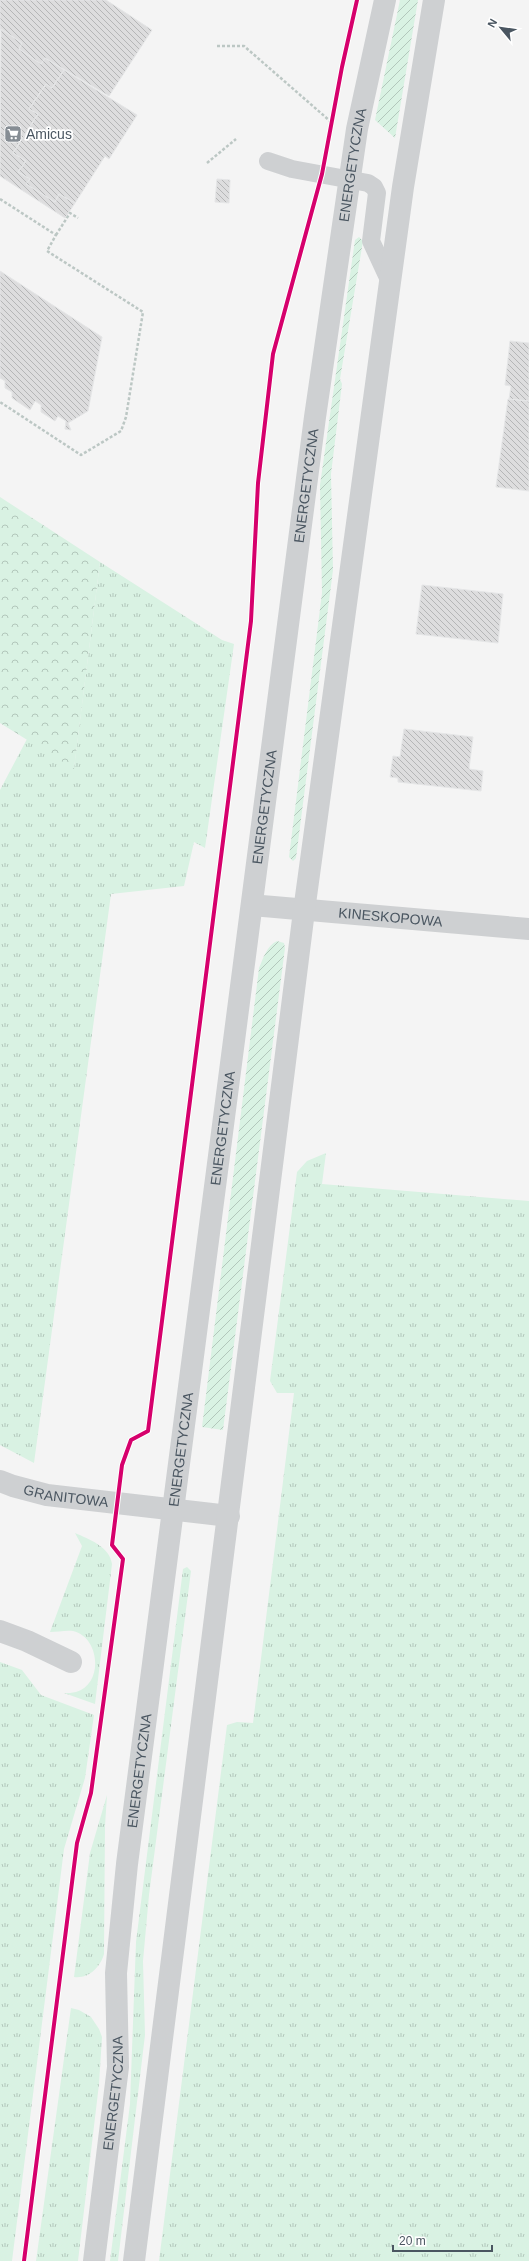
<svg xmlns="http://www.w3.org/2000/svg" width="529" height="2261" font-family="Helvetica,sans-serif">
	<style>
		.grass { fill: url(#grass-tufts) }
		.forest { fill: url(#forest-crowns) }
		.garden { fill: url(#garden-furrows) }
		.building { fill: url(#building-back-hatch); stroke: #e5e6e7 }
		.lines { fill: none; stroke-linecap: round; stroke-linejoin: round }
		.path { stroke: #bcc7c4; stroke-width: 2.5; stroke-dasharray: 3 2; stroke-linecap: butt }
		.service { stroke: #ced0d2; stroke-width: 18 }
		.minor { stroke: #ced0d2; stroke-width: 22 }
		.tertiary { stroke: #ced0d2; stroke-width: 22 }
		.cycleway-casing { stroke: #fff; stroke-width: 6 }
		.cycleway { stroke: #d6006c; stroke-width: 4 }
		.labels { text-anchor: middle; stroke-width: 3.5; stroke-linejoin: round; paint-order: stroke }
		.poi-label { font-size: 14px; fill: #4a5661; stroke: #fff; text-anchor: start }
		.street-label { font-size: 14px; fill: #4a5661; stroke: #fff }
	</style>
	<defs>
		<pattern id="grass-tufts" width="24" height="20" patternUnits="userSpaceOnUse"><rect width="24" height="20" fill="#d9f2e3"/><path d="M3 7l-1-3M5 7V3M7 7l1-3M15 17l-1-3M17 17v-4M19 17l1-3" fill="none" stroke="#b2c7bb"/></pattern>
		<pattern id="forest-crowns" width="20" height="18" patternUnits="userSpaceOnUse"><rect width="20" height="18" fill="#d9f2e3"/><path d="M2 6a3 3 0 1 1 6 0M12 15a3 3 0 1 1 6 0" fill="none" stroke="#b2c7bb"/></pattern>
		<pattern id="garden-furrows" width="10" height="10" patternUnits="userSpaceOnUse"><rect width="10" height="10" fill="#d9f2e3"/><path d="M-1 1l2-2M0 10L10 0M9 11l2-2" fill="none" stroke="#b2c7bb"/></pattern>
		<pattern id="building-back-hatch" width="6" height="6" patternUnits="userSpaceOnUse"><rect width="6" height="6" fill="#ddddde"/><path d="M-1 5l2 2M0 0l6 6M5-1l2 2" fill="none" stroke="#b5b6b7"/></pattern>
	</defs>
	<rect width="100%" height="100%" fill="#f4f4f4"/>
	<!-- grass -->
	<path class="grass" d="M 100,562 L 222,640 L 234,644 L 205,848 L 194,842 L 184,886 L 111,894 L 34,1463 L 0,1445 L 0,790 L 27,739 L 74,768 Z
		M 326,1153 L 322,1184 L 529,1201 L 529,2261 L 159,2261 L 227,1725 L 237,1722 L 253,1723 L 294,1393 L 277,1393 L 270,1381 L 297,1172 L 307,1161 Z
		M 75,1533 C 89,1539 110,1547 112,1564 L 95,1704 L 64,1693 C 68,1693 72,1693 76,1692 C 104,1684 100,1637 73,1631 C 66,1630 57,1632 50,1632 L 82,1546 Z
		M 187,1567 L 191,1571 L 149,1895 L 143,1961 L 145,2035 L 118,2261 L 110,2261 L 130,2104 L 136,1942 L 183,1569 Z
		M 0,1662 L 22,1670 L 41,1695 L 94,1715 L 85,1778 L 64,1849 L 12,2261 L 0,2261 Z
		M 107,1795 L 105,1826 L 104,1954 C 100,1968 88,1979 74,1977 L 90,1853 Z
		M 71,2008 L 79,2010 L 91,2017 L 99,2029 L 102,2037 L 99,2084 L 78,2261 L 36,2261 Z"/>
	<!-- forest -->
	<path class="forest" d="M 0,497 L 100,562 L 74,769 L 0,723 Z"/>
	<!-- garden -->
	<path class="garden" d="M 400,0 L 418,0 L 395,138 L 375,120 Z
		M 359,237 L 363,241 L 340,379 L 342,384 L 331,474 L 333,570 L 296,858 L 293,861 L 289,857 L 322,593 L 320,485 L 355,240 Z
		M 277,941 L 284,943 L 285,948 L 223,1430 L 202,1427 L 259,968 C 263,959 267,945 277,941 Z"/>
	<!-- building -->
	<path class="building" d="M 0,0 L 106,0 L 152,30 L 109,96 L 45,58 L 41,64 L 19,49 L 22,43 L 1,29 L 0,31 Z
		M 1,29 L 22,43 L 19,49 L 41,64 L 45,58 L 64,70 L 52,88 L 46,84 L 29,109 L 38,114 L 13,153 L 26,161 L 18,172 L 30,179 L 26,184 L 55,202 L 59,194 L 75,203 L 65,218 L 0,176 Z
		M 64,70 L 137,115 L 109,159 L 105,156 L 75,203 L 59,194 L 55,202 L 26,184 L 30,179 L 18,172 L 26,161 L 13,153 L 38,114 L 29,109 L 46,84 L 52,88 Z
		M 217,179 L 230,180 L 229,203 L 215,202 Z
		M 0,271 L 102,337 L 88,411 L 68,423 L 71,430 L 65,429 L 66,421 L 58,416 L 55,421 L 41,412 L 41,405 L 35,401 L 30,410 L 12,398 L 12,392 L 5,388 L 5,381 L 0,378 Z
		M 510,341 L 529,343 L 529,401 L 509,399 L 511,386 L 505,385 Z
		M 508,399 L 529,401 L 529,491 L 496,487 Z
		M 422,585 L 503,594 L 498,643 L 416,634 Z
		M 404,729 L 473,737 L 469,769 L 483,771 L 481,791 L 398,782 L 398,778 L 390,777 L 393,756 L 400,757 Z"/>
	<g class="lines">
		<!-- path -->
		<path class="path" d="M 217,46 L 244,46 L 330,121
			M 207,163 L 236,139
			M 0,199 L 56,235 L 47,251 L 143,312 L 126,417 L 121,431 L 81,455 L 0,402
			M 56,235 L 70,213 L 78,218"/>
		<!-- service -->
		<path class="service" d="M 268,161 L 292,169 L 368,183 L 374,187 L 377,193 L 371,241 L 390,282"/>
		<!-- minor -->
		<g class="minor">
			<path id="s1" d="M 252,905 L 529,929"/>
			<path id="s2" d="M 0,1481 L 13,1486 L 47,1495 L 229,1516"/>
			<path d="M 0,1631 L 27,1641 L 71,1662"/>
		</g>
		<!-- tertiary -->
		<g class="tertiary">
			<path id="s3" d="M 94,2261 L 118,2067 L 116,1973 L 127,1864 L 315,417 L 357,129 L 385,0"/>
			<path d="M 134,2261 L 304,911 L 403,187 L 434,0"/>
		</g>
		<defs>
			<path id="cycleway" d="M 24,2261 L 77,1843 L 91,1793 L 123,1559 L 112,1545 L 122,1465 L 131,1440 L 148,1431 L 251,621 L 258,483 L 273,354 L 322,174 L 342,67 L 357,0"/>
		</defs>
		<!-- cycleway casing -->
		<use href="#cycleway" class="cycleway-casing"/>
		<!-- cycleway -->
		<use href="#cycleway" class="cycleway"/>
	</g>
	<!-- icons -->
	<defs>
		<symbol id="supermarket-square" viewBox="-11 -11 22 22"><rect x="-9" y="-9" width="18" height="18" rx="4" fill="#868d94" stroke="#fff"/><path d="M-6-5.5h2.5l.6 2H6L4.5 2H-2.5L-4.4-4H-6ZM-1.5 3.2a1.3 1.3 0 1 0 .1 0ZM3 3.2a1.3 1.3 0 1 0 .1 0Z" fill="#fff"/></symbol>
	</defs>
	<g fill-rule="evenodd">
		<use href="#supermarket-square" x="3" y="124" width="20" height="20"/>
	</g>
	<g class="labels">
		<!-- poi labels -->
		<g class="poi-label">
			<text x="26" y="139">Amicus</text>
		</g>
		<!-- street labels -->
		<g class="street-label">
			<text dy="5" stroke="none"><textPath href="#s3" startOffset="2113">ENERGETYCZNA</textPath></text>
			<text dy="5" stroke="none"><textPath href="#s3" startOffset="1789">ENERGETYCZNA</textPath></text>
			<text dy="5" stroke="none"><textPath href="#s3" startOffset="1465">ENERGETYCZNA</textPath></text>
			<text dy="5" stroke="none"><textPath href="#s1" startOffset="139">KINESKOPOWA</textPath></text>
			<text dy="5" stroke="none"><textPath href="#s3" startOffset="1141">ENERGETYCZNA</textPath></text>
			<text dy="5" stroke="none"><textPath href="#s3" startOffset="817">ENERGETYCZNA</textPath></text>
			<text dy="5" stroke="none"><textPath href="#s2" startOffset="68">GRANITOWA</textPath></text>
			<text dy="5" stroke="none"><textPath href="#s3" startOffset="493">ENERGETYCZNA</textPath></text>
			<text dy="5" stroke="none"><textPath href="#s3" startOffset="169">ENERGETYCZNA</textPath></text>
		</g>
	</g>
	<!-- north arrow -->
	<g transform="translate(501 28) rotate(299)" stroke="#ffffff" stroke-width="3" paint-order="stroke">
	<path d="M0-3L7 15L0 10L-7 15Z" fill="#4a5661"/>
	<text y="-6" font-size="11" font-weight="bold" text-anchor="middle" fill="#4a5661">N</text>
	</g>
	<!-- scale -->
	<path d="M393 2245v6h99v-6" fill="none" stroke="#4a5661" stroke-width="2"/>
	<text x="399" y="2245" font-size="12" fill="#4a5661" stroke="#ffffff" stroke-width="3" paint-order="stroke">20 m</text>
</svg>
